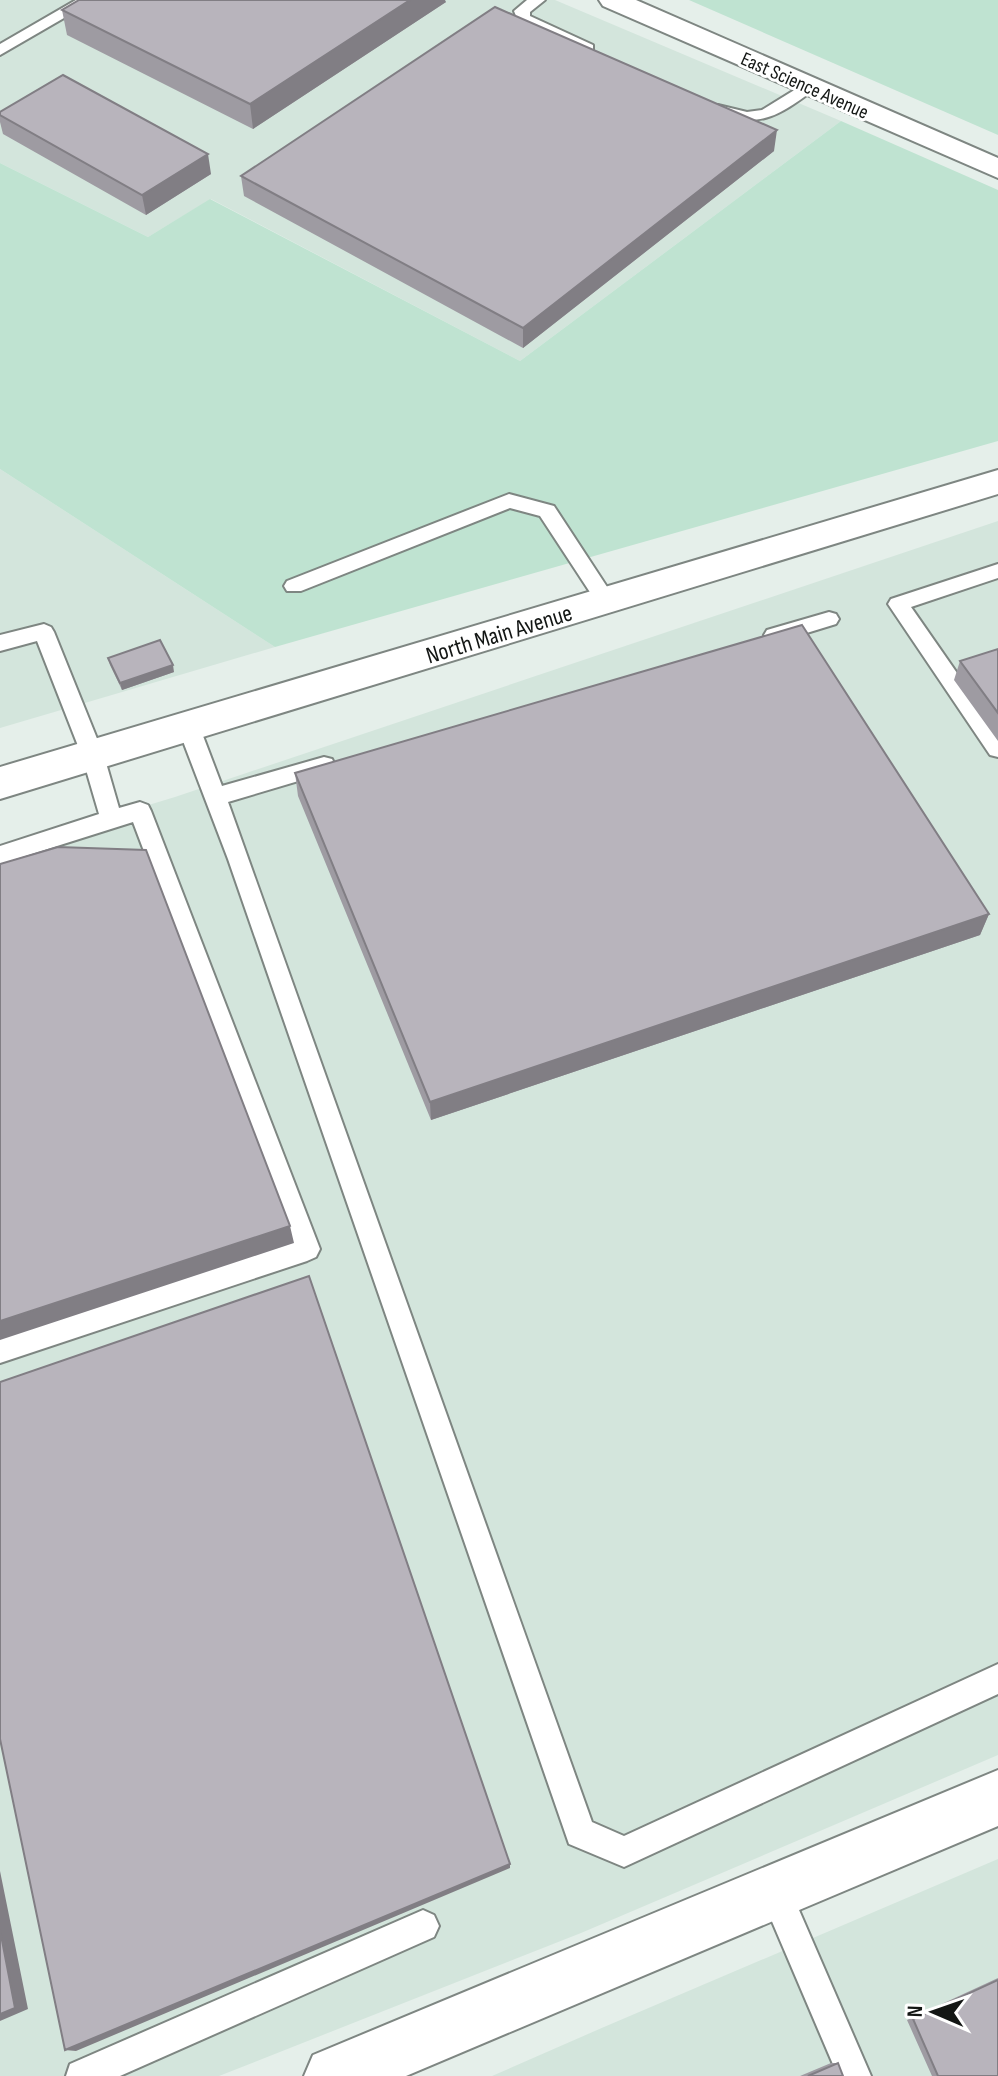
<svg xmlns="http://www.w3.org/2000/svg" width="998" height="2076" font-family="'Sofia Sans Condensed',sans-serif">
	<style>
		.built { fill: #d3e5dc }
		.green { fill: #bfe3d1 }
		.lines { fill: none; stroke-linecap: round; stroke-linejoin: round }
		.lane-casing { stroke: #7e8682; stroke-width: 4 }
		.street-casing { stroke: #7e8682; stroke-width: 4 }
		.lane { fill: #fff; fill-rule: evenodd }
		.street { fill: #fff; fill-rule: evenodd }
		.wall { fill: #9e9ba2 }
		.shaded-wall { fill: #817e84 }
		.building { fill: #b8b4bc; stroke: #817e84; stroke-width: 2 }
		.labels { text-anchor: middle; stroke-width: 6; stroke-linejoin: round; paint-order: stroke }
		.far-street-label { font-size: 20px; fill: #131614; stroke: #fff }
		.street-label { font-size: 24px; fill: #131614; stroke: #fff }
	</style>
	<rect width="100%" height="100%" fill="#e5efea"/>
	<!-- built -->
	<path class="built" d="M 0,0 L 555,0 L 841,121 L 520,361 L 211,199 L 148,237 L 0,163 Z
		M 0,469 L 275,647 L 0,728 Z
		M 998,521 L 998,1755 L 581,1933 L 219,2076 L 0,2076 L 0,850 L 175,797 Z
		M 998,1859 L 998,2076 L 492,2076 L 604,2027 Z"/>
	<!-- green -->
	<path class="green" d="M 689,0 L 998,0 L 998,135 Z
		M 841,121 L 998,190 L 998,441 L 275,647 L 0,469 L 0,163 L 148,237 L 210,199 L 520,361 Z"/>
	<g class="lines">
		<defs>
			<path id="lane" d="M 76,0 L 95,0 L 0,55 L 0,44 Z
				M 527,0 L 545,0 L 530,12 L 530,16 L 593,45 L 593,51 L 581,51 L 518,21 L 514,11 Z
				M 809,81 L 817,86 L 815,89 C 776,118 760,128 712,113 L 710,110 L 718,105 L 747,112 L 762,110 Z
				M 509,494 L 554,506 L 613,596 L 616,601 L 613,606 L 599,606 L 540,516 L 510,508 L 301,591 L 287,591 L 284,586 L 287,581 Z
				M 998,564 L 998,578 L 911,607 L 998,732 L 998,757 L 990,755 L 888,604 L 891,599 Z
				M 829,612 L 836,614 L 839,619 L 836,624 L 774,643 L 767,640 L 764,635 L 767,630 Z
				M 44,624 L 51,627 L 54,632 L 104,756 L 119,808 L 140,802 L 148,805 L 151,811 L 320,1249 L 316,1257 L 307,1261 L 0,1363 L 0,1337 L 292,1242 L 133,822 L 0,864 L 0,846 L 99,814 L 82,756 L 37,641 L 0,651 L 0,635 Z
				M 189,720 L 197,722 L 200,728 L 222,786 L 324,757 L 332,759 L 335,765 L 332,771 L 228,802 L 592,1822 L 624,1836 L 998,1664 L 998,1694 L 624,1867 L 569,1844 L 228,859 L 178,728 L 181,722 Z
				M 775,1875 L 786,1880 L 871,2076 L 838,2076 L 759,1891 L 764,1880 Z
				M 423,1910 L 434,1915 L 439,1926 L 434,1937 L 120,2076 L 66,2076 L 70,2064 Z"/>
			<path id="street" d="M 599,0 L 636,0 L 998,158 L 998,178 L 603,6 Z
				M 998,470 L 998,494 L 0,799 L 0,767 Z
				M 998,1770 L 998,1826 L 406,2076 L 304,2076 L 313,2055 Z"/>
		</defs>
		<!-- lane casing -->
		<use href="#lane" class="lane-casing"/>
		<!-- street casing -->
		<use href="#street" class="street-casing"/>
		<!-- lane -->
		<use href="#lane" class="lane"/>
		<!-- street -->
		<use href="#street" class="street"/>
	</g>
	<!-- wall -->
	<path class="wall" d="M 446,2 L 253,129 L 67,35 L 62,10 Z
		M 0,112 L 211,174 L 146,215 L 3,134 L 0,122 Z
		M 774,151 L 523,348 L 244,196 L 241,176 Z
		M 998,649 L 998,741 L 954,680 L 960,661 Z
		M 108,658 L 174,672 L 122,690 L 110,665 Z
		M 295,773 L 989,914 L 980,935 L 431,1120 L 298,796 Z
		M 998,1978 L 998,2076 L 932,2076 L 907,2020 Z
		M 831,2063 L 838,2063 L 843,2076 L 800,2076 Z"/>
	<!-- shaded-wall -->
	<path class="shaded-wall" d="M 410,0 L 445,0 L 446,2 L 253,129 L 250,104 Z
		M 777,130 L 774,151 L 523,348 L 523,328 Z
		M 208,154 L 211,174 L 146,215 L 142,195 Z
		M 173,665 L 174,672 L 122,690 L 120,683 Z
		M 989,914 L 980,935 L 431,1120 L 430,1102 Z
		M 290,1226 L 294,1243 L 0,1340 L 0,1321 Z
		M 510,1864 L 510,1868 L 76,2051 L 65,2050 Z
		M 0,1871 L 28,2009 L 0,2021 Z"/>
	<!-- building -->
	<path class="building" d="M 79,0 L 410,0 L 250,104 L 62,10 Z
		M 495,7 L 777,130 L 523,328 L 241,176 Z
		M 63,75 L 208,154 L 142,195 L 0,115 L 0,112 Z
		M 802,625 L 989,914 L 430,1102 L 295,773 Z
		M 160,640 L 173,665 L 120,683 L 108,658 Z
		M 998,649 L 998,713 L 960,661 Z
		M 58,847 L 146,850 L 290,1226 L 0,1321 L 0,864 Z
		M 309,1276 L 510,1864 L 65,2050 L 0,1739 L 0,1382 Z
		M 0,1930 L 15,2008 L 0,2014 Z
		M 998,1980 L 998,2076 L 938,2076 L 913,2019 Z
		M 838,2063 L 843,2076 L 808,2076 Z"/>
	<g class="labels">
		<!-- far-street labels -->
		<g class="far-street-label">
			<text transform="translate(805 85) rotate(24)" y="7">East Science Avenue</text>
		</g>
		<!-- street labels -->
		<g class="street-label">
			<text transform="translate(499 634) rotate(-17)" y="8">North Main Avenue</text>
		</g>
	</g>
	<!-- north arrow -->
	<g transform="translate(934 2012) rotate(272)" stroke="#ffffff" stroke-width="6" paint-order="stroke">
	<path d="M0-6L14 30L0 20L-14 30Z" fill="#131614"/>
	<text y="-12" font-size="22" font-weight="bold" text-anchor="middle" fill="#131614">N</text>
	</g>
</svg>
